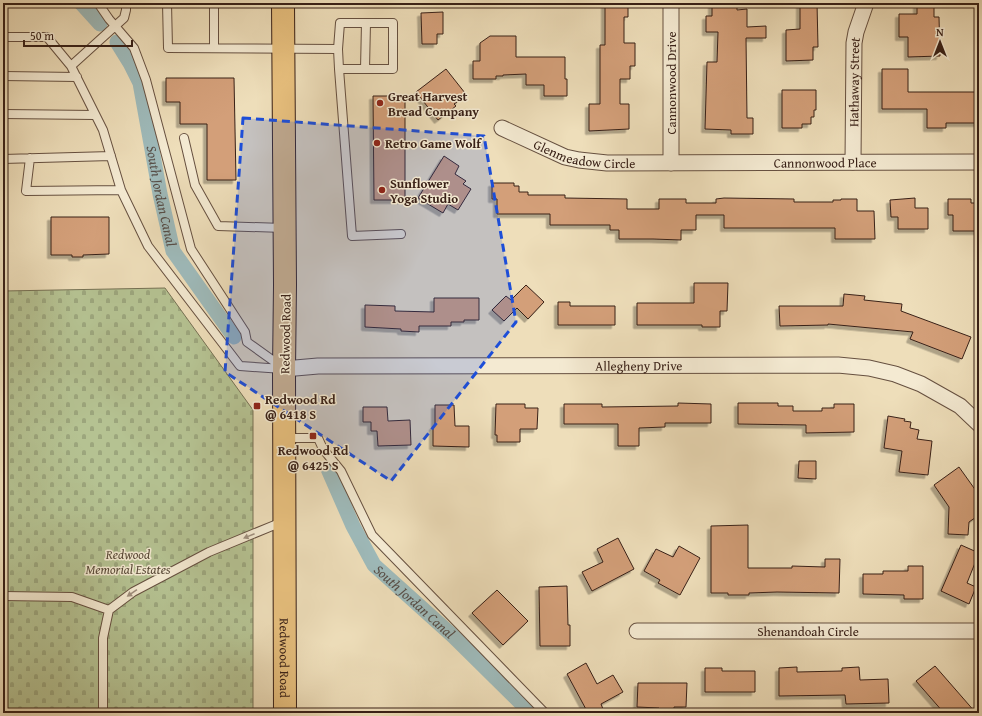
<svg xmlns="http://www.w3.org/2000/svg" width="982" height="716" font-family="'Gentium Book Plus',serif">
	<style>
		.cemetery { fill: url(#cemetery-stones); stroke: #767154 }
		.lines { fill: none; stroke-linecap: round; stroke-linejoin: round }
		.canal { stroke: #9ebaba; stroke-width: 15 }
		.building { fill: #d39f79; stroke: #382017; filter: url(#shadow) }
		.lane-casing { stroke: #665040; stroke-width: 10 }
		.street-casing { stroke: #665040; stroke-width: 17 }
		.primary-casing { stroke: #382017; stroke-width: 24 }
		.lane { stroke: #f4ead2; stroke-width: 8 }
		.street { stroke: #f4ead2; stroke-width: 15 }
		.primary { stroke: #e7bf7d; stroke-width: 22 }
		.oneway { fill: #9f8f7e }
		.marked { fill: #1d4ed8; fill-opacity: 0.2; stroke: #1d4ed8; stroke-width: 3; stroke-dasharray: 8 5; stroke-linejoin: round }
		.poi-dot { fill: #8f2418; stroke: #f4ead2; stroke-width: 1.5 }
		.labels { text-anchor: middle; stroke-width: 3; stroke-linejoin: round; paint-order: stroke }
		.street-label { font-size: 13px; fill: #382017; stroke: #f4ead2 }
		.poi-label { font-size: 13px; font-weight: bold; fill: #382017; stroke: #f4ead2; text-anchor: start }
		.park-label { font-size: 13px; font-style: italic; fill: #574836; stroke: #f4ead2 }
		.water-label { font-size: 14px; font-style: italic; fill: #574e48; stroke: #f4ead2 }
	</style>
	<defs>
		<pattern id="cemetery-stones" width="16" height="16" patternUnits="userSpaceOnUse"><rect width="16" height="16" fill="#b5c292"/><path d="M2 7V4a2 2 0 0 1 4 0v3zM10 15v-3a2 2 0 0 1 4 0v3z" fill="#9ca67d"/></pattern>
		<filter id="shadow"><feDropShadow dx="-3.5" dy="3.5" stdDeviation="0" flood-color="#0004"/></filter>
	</defs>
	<rect width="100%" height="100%" fill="#eedeba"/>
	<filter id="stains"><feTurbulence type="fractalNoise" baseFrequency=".005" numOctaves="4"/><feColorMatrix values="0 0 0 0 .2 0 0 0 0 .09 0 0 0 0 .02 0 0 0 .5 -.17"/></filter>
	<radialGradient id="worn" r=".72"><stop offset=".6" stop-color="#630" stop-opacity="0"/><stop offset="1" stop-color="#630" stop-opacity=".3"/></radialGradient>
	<!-- cemetery -->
	<path class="cemetery" d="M 165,288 L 253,410 L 253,713 L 3,713 L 3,291 Z"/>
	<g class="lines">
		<!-- canal -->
		<g class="canal">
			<path d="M 81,3 L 100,24"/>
			<path id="s1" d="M 117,42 L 130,63 L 140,83 L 160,194 L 173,251 L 234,337"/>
			<path id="s2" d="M 328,469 L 353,526 L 374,565 L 453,636 L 531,713"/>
		</g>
	</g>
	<!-- building -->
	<path class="building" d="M 605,3 L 628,3 L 628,17 L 624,17 L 624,43 L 635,43 L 635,66 L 630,66 L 630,79 L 620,79 L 620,104 L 629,104 L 629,129 L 589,131 L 589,104 L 600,104 L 600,45 L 605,45 Z
		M 712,3 L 737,3 L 737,10 L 747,9 L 747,27 L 766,26 L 766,38 L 746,38 L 747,118 L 753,118 L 753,134 L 731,134 L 731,130 L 705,129 L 707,62 L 717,62 L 718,32 L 706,32 L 706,16 L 712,16 Z
		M 800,3 L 817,3 L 818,47 L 813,47 L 813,60 L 786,61 L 786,30 L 800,29 Z
		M 917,3 L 934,3 L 934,17 L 939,17 L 940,56 L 908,57 L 908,37 L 899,37 L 899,14 L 917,14 Z
		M 443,12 L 443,34 L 437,34 L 437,44 L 422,44 L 421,13 Z
		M 490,36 L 516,36 L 516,57 L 565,57 L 565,79 L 567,79 L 567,96 L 544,96 L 544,85 L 526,85 L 526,74 L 503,75 L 503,76 L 496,76 L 496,79 L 473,79 L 473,61 L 480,61 L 480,43 Z
		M 446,69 L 465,93 L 458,98 L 460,100 L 454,104 L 456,106 L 438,120 L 416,92 Z
		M 882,69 L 908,69 L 908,92 L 979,92 L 979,123 L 946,123 L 946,128 L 927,128 L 927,109 L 882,109 Z
		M 166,78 L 234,78 L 236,180 L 207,180 L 207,124 L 180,124 L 180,102 L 166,102 Z
		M 782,90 L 816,90 L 816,110 L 814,110 L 814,117 L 811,117 L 811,124 L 802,124 L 802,128 L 782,128 Z
		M 373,96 L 405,96 L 405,200 L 374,200 Z
		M 444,156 L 459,166 L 455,174 L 466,181 L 463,184 L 471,189 L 458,210 L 448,204 L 443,213 L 418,198 Z
		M 492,183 L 514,183 L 514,186 L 519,186 L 519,192 L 528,192 L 528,195 L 565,195 L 565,198 L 627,199 L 627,209 L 659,209 L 659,199 L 686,199 L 686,203 L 716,203 L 716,199 L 724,198 L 794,199 L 794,202 L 833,202 L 833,200 L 841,200 L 841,199 L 857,199 L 857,211 L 874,211 L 875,239 L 835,239 L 835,228 L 724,228 L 724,215 L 696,215 L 696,230 L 681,230 L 681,240 L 653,239 L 619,239 L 619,230 L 610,230 L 610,225 L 550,225 L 550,214 L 497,214 L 497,199 L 492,199 Z
		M 915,198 L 915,208 L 928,208 L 928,229 L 898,229 L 898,217 L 891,217 L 890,200 Z
		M 948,199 L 971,199 L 971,203 L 979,203 L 979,231 L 953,231 L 953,215 L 948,215 Z
		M 51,217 L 109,217 L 109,254 L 83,255 L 83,257 L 72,257 L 72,255 L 51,255 Z
		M 694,283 L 728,283 L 727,311 L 720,311 L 720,327 L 702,327 L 702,325 L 637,325 L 637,303 L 694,303 Z
		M 526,285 L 544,302 L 528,319 L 517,308 L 504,321 L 492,310 L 506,296 L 511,300 Z
		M 844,294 L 865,296 L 864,300 L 902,304 L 901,311 L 971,337 L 962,359 L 910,339 L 913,332 L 828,324 L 828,325 L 780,326 L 779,306 L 843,306 Z
		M 434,298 L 479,298 L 479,320 L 464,320 L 464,322 L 451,322 L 451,326 L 419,326 L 419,332 L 401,331 L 401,329 L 365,327 L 365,305 L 395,306 L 395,311 L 434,312 Z
		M 558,302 L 570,302 L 570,306 L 615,306 L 615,325 L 558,325 Z
		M 678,403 L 711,404 L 711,423 L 665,423 L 665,427 L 639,428 L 639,446 L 618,446 L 618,424 L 564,424 L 564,404 L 602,404 L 602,407 L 678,406 Z
		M 738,403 L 778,403 L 778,406 L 793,406 L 793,411 L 822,411 L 822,408 L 834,408 L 834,404 L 854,404 L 854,432 L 806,433 L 806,425 L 738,424 Z
		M 496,404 L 525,404 L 525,408 L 538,408 L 537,429 L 520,429 L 520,442 L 497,442 L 497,435 L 495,435 Z
		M 435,405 L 454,405 L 455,426 L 469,426 L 469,447 L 433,446 L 433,426 L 435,426 Z
		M 363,407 L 387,407 L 388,421 L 410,420 L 411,445 L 378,446 L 377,431 L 371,431 L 371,422 L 363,422 Z
		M 888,416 L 905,419 L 904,421 L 911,422 L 910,428 L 919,430 L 917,439 L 932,441 L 928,475 L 899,472 L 902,451 L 884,448 Z
		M 799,461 L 816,461 L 816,479 L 798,478 Z
		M 959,467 L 979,495 L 979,515 L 969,522 L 968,535 L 948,534 L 949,507 L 934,485 Z
		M 748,525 L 748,568 L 792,568 L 792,566 L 825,567 L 825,559 L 840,559 L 839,593 L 777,592 L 749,593 L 749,595 L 728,595 L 728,593 L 711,593 L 711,526 Z
		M 618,538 L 634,569 L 592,591 L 582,572 L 603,562 L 597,549 Z
		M 961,545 L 979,553 L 967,583 L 976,587 L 969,604 L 941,591 Z
		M 679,546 L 700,558 L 680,595 L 658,583 L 660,580 L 644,571 L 656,549 L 673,557 Z
		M 908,566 L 923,566 L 923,599 L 904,599 L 904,595 L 863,594 L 863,574 L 883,574 L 883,571 L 908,571 Z
		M 567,586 L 568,625 L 570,625 L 570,646 L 540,646 L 539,587 Z
		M 497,590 L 528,621 L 503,645 L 472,613 Z
		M 586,663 L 597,684 L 613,675 L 623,692 L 601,704 L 603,709 L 596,713 L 588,713 L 567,674 Z
		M 935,666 L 976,713 L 944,713 L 916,681 Z
		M 797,667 L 797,672 L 842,671 L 842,668 L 859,667 L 860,680 L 888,679 L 889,703 L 846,704 L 845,695 L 779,696 L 779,668 Z
		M 705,668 L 722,668 L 722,671 L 755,671 L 755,692 L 705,692 Z
		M 638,683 L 687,683 L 686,707 L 674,707 L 674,713 L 659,713 L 659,708 L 637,707 Z"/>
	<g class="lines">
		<defs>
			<path id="lane" d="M 98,3 L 109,19 L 134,48 L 146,80 L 191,249 L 245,332 L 247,342 L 282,367
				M 167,3 L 168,48 L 338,49 L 339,69 L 352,236 L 401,234
				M 214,3 L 214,48
				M 3,37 L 47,37 L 71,66
				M 338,49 L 340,23 L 393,23 L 393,69 L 339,69
				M 365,69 L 366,23
				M 3,76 L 77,77
				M 3,114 L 95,115
				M 184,138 L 195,185 L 218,226 L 284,228
				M 30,158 L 26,191 L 121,190 L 148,246 L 240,366 L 283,369
				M 3,159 L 111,156
				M 121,190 L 103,130 L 71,66 L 124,18 L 126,10 L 126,3
				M 285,438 L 318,438 L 323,449 L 341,471 L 372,535 L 545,713
				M 3,596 L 72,597 L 109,610
				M 103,713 L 103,638 L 109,610 L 133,592 L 209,552 L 282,522"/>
			<g id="street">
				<path id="s3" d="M 502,128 L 565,157 L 579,160 L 607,163 L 979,162"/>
				<path id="s4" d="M 853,162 L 854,43 L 856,32 L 866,3"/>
				<path d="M 671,163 L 671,3"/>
				<path id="s5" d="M 284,369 L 318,366 L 838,365 L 869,368 L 895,374 L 921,384 L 960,406 L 979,424"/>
				<path id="s6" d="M 637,631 L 979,631"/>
			</g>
			<g id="primary">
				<path id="s7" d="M 283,3 L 285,285 L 284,369 L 285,713"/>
			</g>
		</defs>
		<!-- lane casing -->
		<use href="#lane" class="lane-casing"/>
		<!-- street casing -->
		<use href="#street" class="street-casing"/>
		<!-- primary casing -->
		<use href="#primary" class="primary-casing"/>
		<!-- lane -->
		<use href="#lane" class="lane"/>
		<!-- street -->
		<use href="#street" class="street"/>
		<!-- primary -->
		<use href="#primary" class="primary"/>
	</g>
	<!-- one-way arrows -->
	<defs><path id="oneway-solid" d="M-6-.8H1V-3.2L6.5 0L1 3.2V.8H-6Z"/></defs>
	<g class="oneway">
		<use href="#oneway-solid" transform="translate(249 536) rotate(158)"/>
		<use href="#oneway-solid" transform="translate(132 593) rotate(146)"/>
	</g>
	<!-- marked area -->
	<path class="marked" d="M 243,118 L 484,136 L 516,322 L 391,481 L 225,372 Z"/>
	<!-- markers -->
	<g class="poi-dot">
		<circle cx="380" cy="103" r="4"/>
		<circle cx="377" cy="143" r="4"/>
		<circle cx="382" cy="190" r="4"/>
		<rect x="253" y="402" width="8" height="8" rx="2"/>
		<rect x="309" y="432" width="8" height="8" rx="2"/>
	</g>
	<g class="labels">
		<!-- street labels -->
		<g class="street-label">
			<text dy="5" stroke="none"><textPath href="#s4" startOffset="80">Hathaway Street</textPath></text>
			<text transform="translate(671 83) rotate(-90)" y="5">Cannonwood Drive</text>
			<text dy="5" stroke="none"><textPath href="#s3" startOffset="88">Glenmeadow Circle</textPath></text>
			<text dy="5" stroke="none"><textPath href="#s3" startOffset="330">Cannonwood Place</textPath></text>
			<text transform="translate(285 334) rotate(-89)" y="5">Redwood Road</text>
			<text dy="5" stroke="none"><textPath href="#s5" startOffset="355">Allegheny Drive</textPath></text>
			<text dy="5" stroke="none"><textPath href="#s6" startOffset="171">Shenandoah Circle</textPath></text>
			<text dy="5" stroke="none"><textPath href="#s7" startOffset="655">Redwood Road</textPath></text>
		</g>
		<!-- poi labels -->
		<g class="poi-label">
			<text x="388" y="101">Great Harvest<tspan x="388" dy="15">Bread Company</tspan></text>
			<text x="385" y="148">Retro Game Wolf</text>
			<text x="390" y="188">Sunflower<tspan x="390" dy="15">Yoga Studio</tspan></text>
			<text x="265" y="404">Redwood Rd<tspan x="265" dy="15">@ 6418 S</tspan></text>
			<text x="313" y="455" text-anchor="middle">Redwood Rd<tspan x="313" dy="15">@ 6425 S</tspan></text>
		</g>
		<!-- park labels -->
		<g class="park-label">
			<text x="128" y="559">Redwood<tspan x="128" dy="15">Memorial Estates</tspan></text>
		</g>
		<!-- water labels -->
		<g class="water-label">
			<text dy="5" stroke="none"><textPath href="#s1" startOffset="162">South Jordan Canal</textPath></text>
			<text dy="5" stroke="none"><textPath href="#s2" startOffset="161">South Jordan Canal</textPath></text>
		</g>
	</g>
	<!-- margin -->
	<rect width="982" height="716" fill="none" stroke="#eedeba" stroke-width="16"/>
	<rect x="4" y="4" width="974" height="708" fill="none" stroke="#382017" stroke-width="2"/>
	<rect x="8" y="8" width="966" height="700" fill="none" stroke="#382017"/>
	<!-- north arrow -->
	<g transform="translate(940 42)" stroke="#f4ead2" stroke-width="3" paint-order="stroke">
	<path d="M0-3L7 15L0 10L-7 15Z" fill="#382017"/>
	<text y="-6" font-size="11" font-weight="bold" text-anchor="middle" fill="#382017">N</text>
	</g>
	<!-- scale -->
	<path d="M24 40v6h108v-6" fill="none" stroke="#382017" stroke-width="2"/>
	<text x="30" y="40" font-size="12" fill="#382017" stroke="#f4ead2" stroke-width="3" paint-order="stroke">50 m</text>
	<rect width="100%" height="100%" filter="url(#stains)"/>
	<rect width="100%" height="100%" fill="url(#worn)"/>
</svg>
